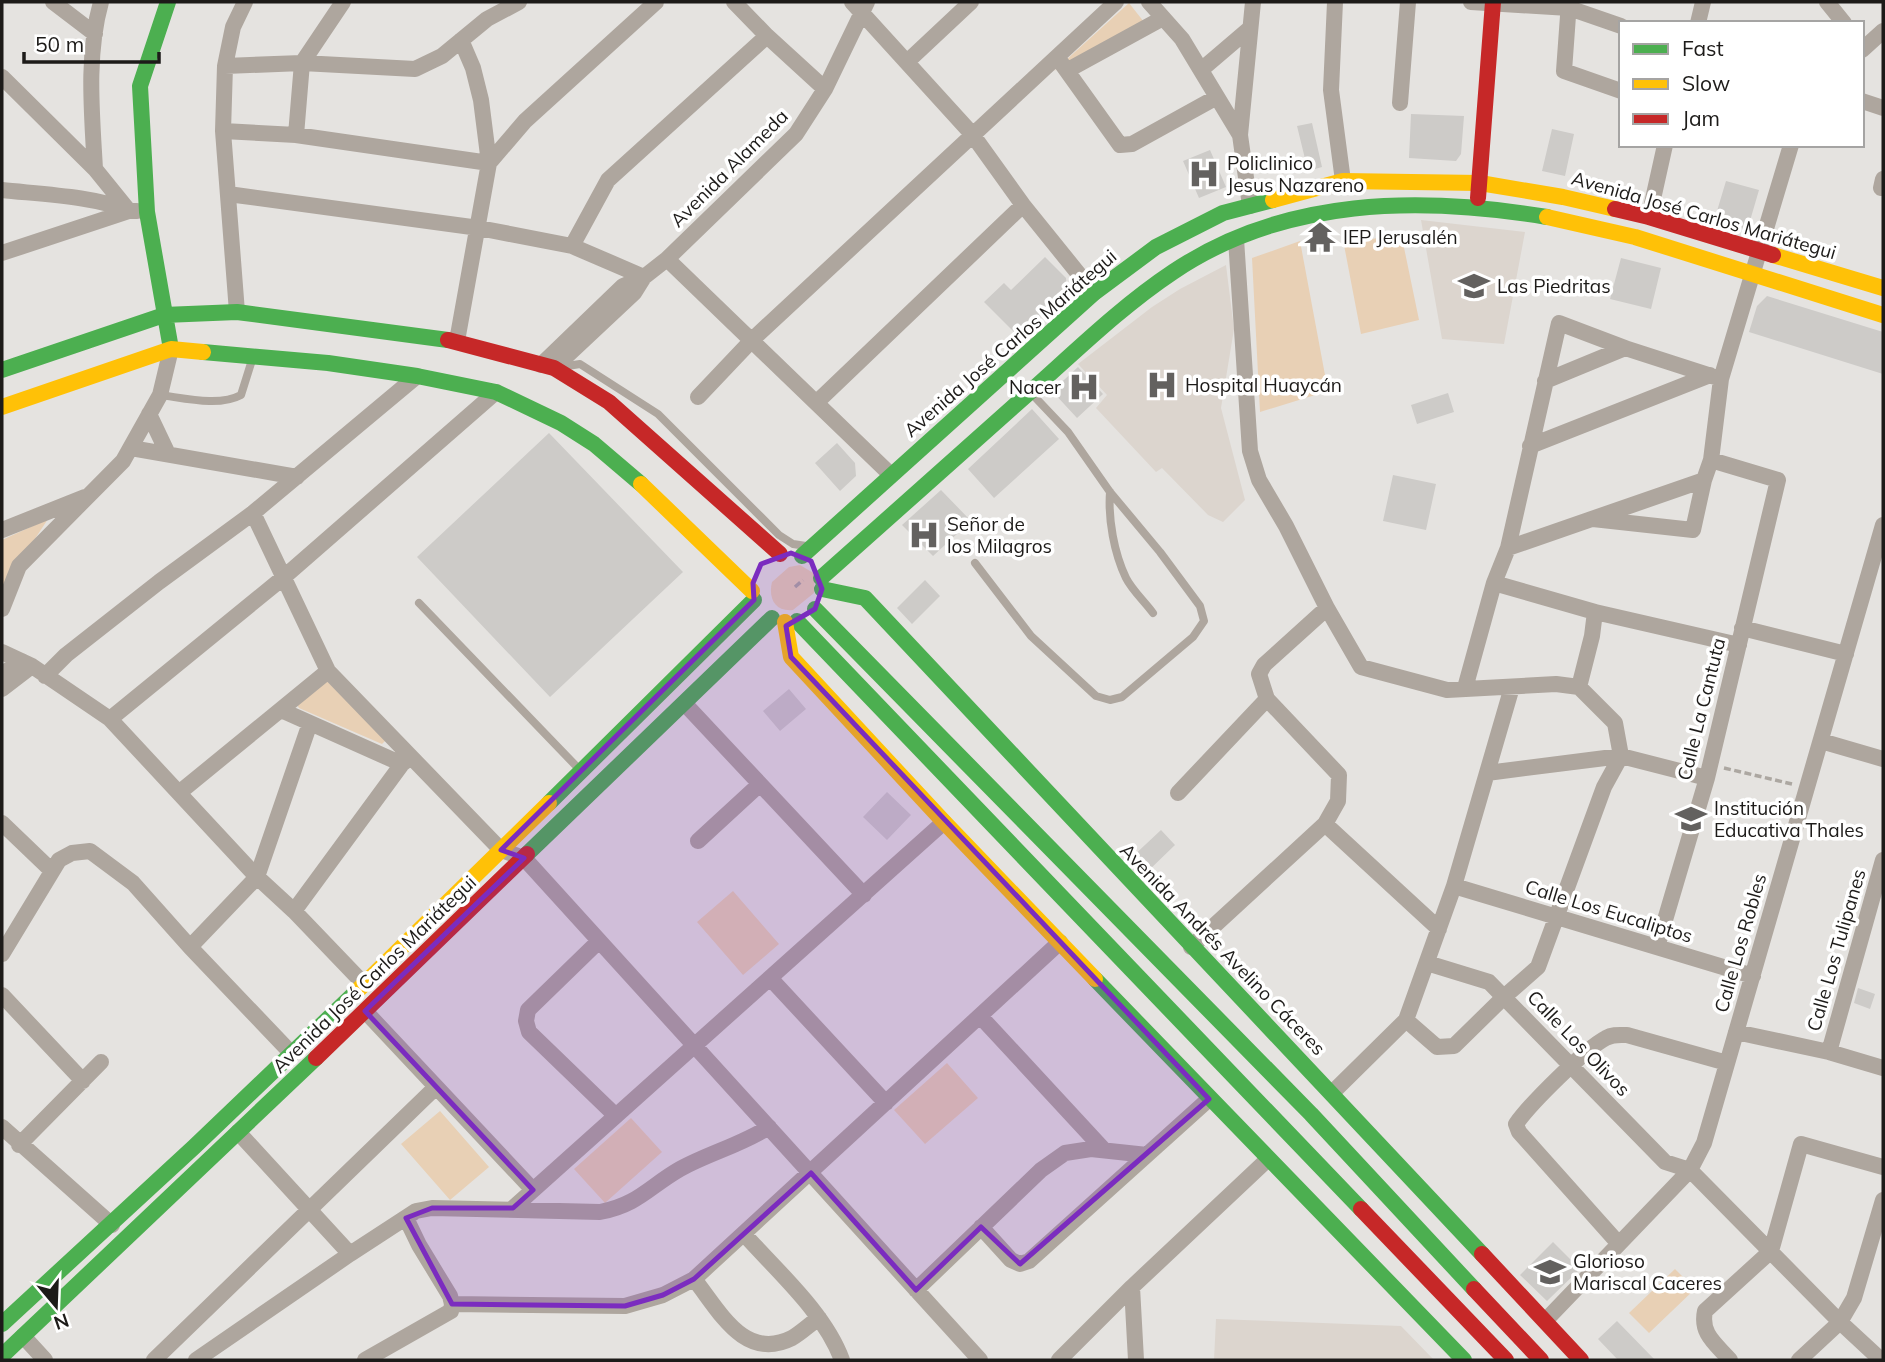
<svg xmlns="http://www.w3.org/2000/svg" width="1885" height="1362" font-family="Mulish,sans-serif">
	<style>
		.built { fill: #dcd5ce }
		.green { fill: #e8d0b5 }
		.building { fill: #cdcbc8 }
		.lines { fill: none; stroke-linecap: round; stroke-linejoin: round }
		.path { stroke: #aca7a1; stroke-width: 3.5; stroke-dasharray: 7 3.5; stroke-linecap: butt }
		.lane { stroke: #aea69e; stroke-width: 8 }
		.street { stroke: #aea69e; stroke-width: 16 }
		.fast { stroke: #4caf50; stroke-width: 16 }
		.slow { stroke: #ffc107; stroke-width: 16 }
		.jam { stroke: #c62828; stroke-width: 16 }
		.marked { fill: #7b2cbf; fill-opacity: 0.2; stroke: #7b2cbf; stroke-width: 5; stroke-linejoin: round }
		.labels { text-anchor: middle; stroke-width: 7; stroke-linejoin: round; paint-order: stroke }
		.poi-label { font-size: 19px; fill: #1d1b19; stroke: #fff; text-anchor: start }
		.street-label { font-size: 19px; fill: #1d1b19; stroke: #fff }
	</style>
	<rect width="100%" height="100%" fill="#e5e3e0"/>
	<!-- built -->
	<path class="built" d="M 1421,220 L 1525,232 L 1504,344 L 1442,339 Z
		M 1226,265 L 1234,329 L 1221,408 L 1245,500 L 1223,522 L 1208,515 L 1162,468 L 1156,472 L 1096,408 L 1107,395 L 1078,364 L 1152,307 L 1180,289 Z
		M 1216,1319 L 1401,1326 L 1434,1360 L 1214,1360 Z"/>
	<!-- green -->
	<path class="green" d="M 1129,3 L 1144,22 L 1054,71 Z
		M 1401,233 L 1419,320 L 1361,334 L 1344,245 Z
		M 1300,241 L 1328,391 L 1260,412 L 1252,258 Z
		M 48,519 L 15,569 L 2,604 L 2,540 Z
		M 800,565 L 815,574 L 814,593 L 793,610 C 775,612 768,598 772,582 L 789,567 Z
		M 327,681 L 386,740 L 382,744 L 299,708 L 297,705 Z
		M 733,891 L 779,944 L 743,975 L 697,922 Z
		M 947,1063 L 978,1098 L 925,1144 L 894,1110 Z
		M 440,1111 L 489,1167 L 450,1200 L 401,1144 Z
		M 631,1118 L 662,1152 L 605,1203 L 574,1169 Z
		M 1675,1269 L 1695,1289 L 1649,1333 L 1629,1313 Z"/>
	<!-- building -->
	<path class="building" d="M 1411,114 L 1464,116 L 1461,154 L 1456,161 L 1409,158 Z
		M 1312,123 L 1322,167 L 1308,171 L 1297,126 Z
		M 1552,129 L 1574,134 L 1565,176 L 1542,171 Z
		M 1210,150 L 1226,187 L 1199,198 L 1183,161 Z
		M 1726,181 L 1759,190 L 1747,231 L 1714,221 Z
		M 1045,257 L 1066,278 L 1067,290 L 1019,337 L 984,302 L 1004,283 L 1011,290 Z
		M 1621,258 L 1661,268 L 1651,309 L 1610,299 Z
		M 1767,296 L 1883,332 L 1883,374 L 1749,332 L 1757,306 Z
		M 1078,367 L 1103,394 L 1077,418 L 1052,391 Z
		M 1448,393 L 1454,412 L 1417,424 L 1411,405 Z
		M 1032,409 L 1059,439 L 994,498 L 968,469 Z
		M 549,433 L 683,572 L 550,697 L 417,557 Z
		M 837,443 L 855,463 L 856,476 L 840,491 L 815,463 Z
		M 1393,475 L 1436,484 L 1426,530 L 1383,521 Z
		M 941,490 L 971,521 L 933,556 L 902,525 Z
		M 925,580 L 940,596 L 912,624 L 897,608 Z
		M 789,689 L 806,709 L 780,731 L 763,711 Z
		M 887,792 L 911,815 L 887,840 L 863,817 Z
		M 1161,830 L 1175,845 L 1145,874 L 1130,859 Z
		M 1858,988 L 1875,994 L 1870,1009 L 1854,1003 Z
		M 1553,1242 L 1580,1269 L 1547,1301 L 1520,1275 Z
		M 1617,1321 L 1655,1360 L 1618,1360 L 1598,1339 Z"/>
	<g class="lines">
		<!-- path -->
		<path class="path" d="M 795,587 L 803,580
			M 1724,768 L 1792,784"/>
		<!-- lane -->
		<path class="lane" d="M 561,367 L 580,364 L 658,414 L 779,535 L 793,544 L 806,546
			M 160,395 C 184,398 219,407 241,395 L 252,360
			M 1110,492 C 1108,519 1114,553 1126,578 C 1132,590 1145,602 1153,613
			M 975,563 L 1031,636 L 1096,696 L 1110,700 L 1122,697 L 1193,637 L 1204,621 L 1200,606 L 1160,552 L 1110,492 L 1068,432 L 1031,393
			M 419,603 L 579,769"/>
		<!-- street -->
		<path class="street" d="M 53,2 L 95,34
			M 734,2 L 767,36 L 825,89
			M 852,2 L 972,134 L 1023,205 L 1094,293
			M 1149,2 L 1182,39 L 1240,135
			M 1335,2 L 1331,90 L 1343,181
			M 1471,2 L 1569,8 L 1621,26
			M 1569,2 L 1564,71 L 1621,91
			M 1827,2 L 1844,23
			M 1698,23 L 1703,2
			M 1862,50 L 1883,31
			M 1057,57 L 1120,145 L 1132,144 L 1217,97
			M 908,61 L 971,2
			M 225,66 L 302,63 L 415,69 L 442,56 L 487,19 L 519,2
			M 1068,70 L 1163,18
			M 1201,70 L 1249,29
			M 2,77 L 95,169 L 129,211
			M 1862,101 L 1883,108
			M 1400,103 L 1408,2
			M 223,131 L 296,135 L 489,163 L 525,121 L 656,2
			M 296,135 L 302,63 L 343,2
			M 95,169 C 92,114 86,55 101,2
			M 1881,188 L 1883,179
			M 2,190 C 38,194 96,196 129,211
			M 228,194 L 479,228 L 572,246 L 644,277
			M 1250,206 L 1240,135 L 1253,2
			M 1649,217 L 1665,145
			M 1236,239 L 1250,451 L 1259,480 L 1286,526 L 1327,608 L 1361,667 L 1447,690 L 1556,684 L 1579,687 L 1615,723 L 1621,756 L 1604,787 L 1538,967 L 1505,996 L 1454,1046 L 1437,1047 L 1406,1020
			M 572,246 L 608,180 L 767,36
			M 2,253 L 129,211 L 137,211
			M 667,259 L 891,475
			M 237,312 L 223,131 L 225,66 L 233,27 L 245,2
			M 457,341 L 489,163 L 481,100 L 473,68 L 461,40
			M 541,365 L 623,286 L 644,277 L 667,259 L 796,134 L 825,89 L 867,2
			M 554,368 L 634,293 L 644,277
			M 1545,381 L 1625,348
			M 698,397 L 753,339 L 1116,2
			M 817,402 L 1023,205
			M 149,414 L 168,454
			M 1530,446 L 1710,375
			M 131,448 L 297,477
			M 253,513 L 328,671 L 501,850 L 524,858 L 980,1360
			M 1593,519 L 1693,530 L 1704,480 L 1711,460 L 1721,379 L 1791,145
			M 2,530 L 85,497
			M 1508,548 L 1704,480
			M 1494,583 L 1595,612 L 1592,636 L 1579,687
			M 2,609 L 19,566 L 123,461 L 160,395 L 171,349
			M 1595,612 L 1739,645
			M 1742,628 L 1846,654
			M 2,652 L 32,666 L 110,719 L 257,877 L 294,911 L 364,984
			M 2,674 L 22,661
			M 45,676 L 66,655 L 159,582 L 253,513 L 417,376
			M 1465,688 L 1494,583 L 1508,548 L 1559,323 L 1625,348 L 1721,379
			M 2,689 L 32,666
			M 685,704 L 864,895
			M 281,710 L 402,764
			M 110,719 L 284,577 L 496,392
			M 1821,741 L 1883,759
			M 1487,773 L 1621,756 L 1707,778
			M 180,792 L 328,671
			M 1178,793 L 1267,699
			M 2,823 L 52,871
			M 1325,824 L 1439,929
			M 698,841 L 760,784
			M 1454,886 L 1753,976
			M 294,911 L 402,764 L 411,757
			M 599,941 L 528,1010 L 526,1021 L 529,1032 L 616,1116
			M 190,947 L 257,877 L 310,723
			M 1191,947 L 1325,824 L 1338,801 L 1339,775 L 1267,699 L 1259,674 L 1264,665 L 1327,608
			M 1657,947 L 1707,778 L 1778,480 L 1711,460
			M 2,954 L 59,860 L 72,853 L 90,851 L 133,883 L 190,947 L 292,1054
			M 1427,963 L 1489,982 L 1665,1162 L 1690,1170 L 1840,1322 L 1881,1360
			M 770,978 L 886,1103
			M 2,995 L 83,1081
			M 365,1011 L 533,1190
			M 980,1016 L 1104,1150
			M 1736,1032 L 1829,1052 L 1883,1068
			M 1829,1052 L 1883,860
			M 1332,1093 L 1406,1020 L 1454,886 L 1512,687
			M 2,1127 L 112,1225
			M 238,1132 L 350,1254
			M 19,1145 L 101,1062
			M 513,1208 L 944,822
			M 981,1227 L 1011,1260 L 1020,1264 L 1029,1261 L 1209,1099
			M 744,1234 C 777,1271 825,1313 842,1360
			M 1619,1244 L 1519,1132 L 1516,1124 C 1530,1104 1585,1049 1606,1038 C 1613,1034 1619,1035 1627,1035 L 1727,1063
			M 694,1279 C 719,1310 744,1362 792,1338 C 801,1333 810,1324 819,1318
			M 1132,1287 L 1136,1360
			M 916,1290 L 1041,1170 L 1065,1153 L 1091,1149 L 1147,1155
			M 452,1304 L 625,1306 L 663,1295 L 694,1279 L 1060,942
			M 1545,1321 L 1690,1170 L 1704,1143 L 1883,525
			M 23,1336 L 45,1360
			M 154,1360 L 436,1087
			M 196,1360 L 350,1254 L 416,1211 L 432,1208 L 600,1212 C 638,1205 650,1186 680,1169 C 709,1153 741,1145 769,1127
			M 365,1360 L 451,1311 L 452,1304 L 450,1296 L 419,1245 L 406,1218
			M 1059,1360 L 1132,1287 L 1268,1159
			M 1730,1360 C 1716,1344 1700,1334 1705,1311 L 1771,1251 L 1801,1144 L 1883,1167
			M 1799,1360 L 1840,1322 L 1854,1298 L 1883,1200"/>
		<!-- fast -->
		<path class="fast" d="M 168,2 L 140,86 L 147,212 L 171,349
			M 203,352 L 328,363 L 417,376 L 496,392 L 561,423 L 594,444 L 641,484
			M 2,370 L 164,315 L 237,312 L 448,340
			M 802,556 L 1094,293 L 1156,247 L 1223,213 L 1273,200
			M 821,578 C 891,516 961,453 1031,391 C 1077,350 1122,306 1173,272 C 1284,197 1420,196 1547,217
			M 822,589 L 865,598 L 1482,1254
			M 815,609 L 1311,1114 L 1474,1289
			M 797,621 L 1361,1209
			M 549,803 L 754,600
			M 527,854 L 772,618
			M 1095,979 L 1464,1360
			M 2,1324 L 194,1147 L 358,990
			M 2,1356 L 316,1058"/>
		<!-- slow -->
		<path class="slow" d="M 1273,200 L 1343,181 L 1480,183 L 1563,197 L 1615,209
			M 1547,217 L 1635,237 L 1883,315
			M 1773,255 L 1883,288
			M 2,407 L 171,349 L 203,352
			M 641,484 L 752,591
			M 785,622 L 791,657 L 944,822 L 1095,979
			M 358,990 L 549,803"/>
		<!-- jam -->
		<path class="jam" d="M 1478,198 L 1493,2
			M 1615,209 L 1649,217 L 1773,255
			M 448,340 L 554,368 L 609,402 L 780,554
			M 316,1058 L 527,854
			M 1361,1209 L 1506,1360
			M 1482,1254 L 1581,1360
			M 1474,1289 L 1541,1360"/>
	</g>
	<!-- marked area -->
	<path class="marked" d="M 791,553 L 811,561 L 822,589 L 815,609 L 786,626 L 791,657 L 1209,1099 L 1020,1264 L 981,1227 L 916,1290 L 811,1173 L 694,1279 L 663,1295 L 625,1306 L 452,1304 L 406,1218 L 432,1208 L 513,1208 L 533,1190 L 365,1011 L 524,858 L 501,850 L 754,600 L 753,583 L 761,564 Z"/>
	<!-- icons -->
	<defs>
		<symbol id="hospital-bare" viewBox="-9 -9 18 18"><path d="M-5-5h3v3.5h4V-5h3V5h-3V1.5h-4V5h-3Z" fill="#63615f" stroke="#fff" stroke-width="2.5" paint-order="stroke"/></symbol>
		<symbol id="temple-bare" viewBox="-9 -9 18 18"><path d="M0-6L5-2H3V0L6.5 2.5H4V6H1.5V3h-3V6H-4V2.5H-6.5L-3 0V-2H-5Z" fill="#63615f" stroke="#fff" stroke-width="2.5" paint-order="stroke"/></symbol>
		<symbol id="school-bare" viewBox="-9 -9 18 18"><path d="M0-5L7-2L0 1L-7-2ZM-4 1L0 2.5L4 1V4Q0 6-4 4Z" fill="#63615f" stroke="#fff" stroke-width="2.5" paint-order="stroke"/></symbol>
	</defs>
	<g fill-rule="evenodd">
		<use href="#hospital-bare" x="1182" y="152" width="44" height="44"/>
		<use href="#temple-bare" x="1298" y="215" width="44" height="44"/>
		<use href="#school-bare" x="1452" y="264" width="44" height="44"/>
		<use href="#hospital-bare" x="1140" y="363" width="44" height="44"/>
		<use href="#hospital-bare" x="1062" y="365" width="44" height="44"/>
		<use href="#hospital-bare" x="902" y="513" width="44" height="44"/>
		<use href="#school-bare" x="1669" y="797" width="44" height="44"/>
		<use href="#school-bare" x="1528" y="1250" width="44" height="44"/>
	</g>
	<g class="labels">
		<!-- poi labels -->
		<g class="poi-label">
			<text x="1227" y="170">Policlinico<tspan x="1227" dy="22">Jesus Nazareno</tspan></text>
			<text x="1343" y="244">IEP Jerusalén</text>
			<text x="1497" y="293">Las Piedritas</text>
			<text x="1185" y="392">Hospital Huaycán</text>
			<text x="1061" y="394" text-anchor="end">Nacer</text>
			<text x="947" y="531">Señor de<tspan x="947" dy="22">los Milagros</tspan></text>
			<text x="1714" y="815">Institución<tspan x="1714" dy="22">Educativa Thales</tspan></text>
			<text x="1573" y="1268">Glorioso<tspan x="1573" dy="22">Mariscal Caceres</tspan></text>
		</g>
		<!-- street labels -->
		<g class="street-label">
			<text transform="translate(729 168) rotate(-45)" y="7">Avenida Alameda</text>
			<text transform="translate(1704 215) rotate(16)" y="7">Avenida José Carlos Mariátegui</text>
			<text transform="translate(1010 343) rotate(-41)" y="7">Avenida José Carlos Mariátegui</text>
			<text transform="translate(1701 709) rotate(-76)" y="7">Calle La Cantuta</text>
			<text transform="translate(1609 911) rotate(17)" y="7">Calle Los Eucaliptos</text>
			<text transform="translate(1740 943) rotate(-74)" y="7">Calle Los Robles</text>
			<text transform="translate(1223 949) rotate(46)" y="7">Avenida Andrés Avelino Cáceres</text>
			<text transform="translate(1836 950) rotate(-74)" y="7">Calle Los Tulipanes</text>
			<text transform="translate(374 974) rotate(-44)" y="7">Avenida José Carlos Mariátegui</text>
			<text transform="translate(1579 1043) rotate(46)" y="7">Calle Los Olivos</text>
		</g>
	</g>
	<!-- border -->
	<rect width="1885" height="1362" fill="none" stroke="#1d1b19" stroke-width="7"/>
	<!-- legend -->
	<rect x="1619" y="21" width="245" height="126" fill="#ffffff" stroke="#a5a4a3" stroke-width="2"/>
	<rect x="1633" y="44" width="35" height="10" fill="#4caf50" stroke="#a5a4a3" stroke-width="2"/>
	<text x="1682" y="56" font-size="21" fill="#1d1b19">Fast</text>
	<rect x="1633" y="79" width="35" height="10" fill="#ffc107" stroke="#a5a4a3" stroke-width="2"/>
	<text x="1682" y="91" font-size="21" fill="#1d1b19">Slow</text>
	<rect x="1633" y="114" width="35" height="10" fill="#c62828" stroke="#a5a4a3" stroke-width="2"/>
	<text x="1682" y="126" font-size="21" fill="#1d1b19">Jam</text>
	<!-- north arrow -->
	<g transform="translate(56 1306) rotate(161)" stroke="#ffffff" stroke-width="5" paint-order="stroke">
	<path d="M0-5L12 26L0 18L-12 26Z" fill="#1d1b19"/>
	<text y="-10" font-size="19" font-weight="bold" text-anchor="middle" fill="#1d1b19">N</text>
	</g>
	<!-- scale -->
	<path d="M24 52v10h135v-10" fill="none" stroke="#1d1b19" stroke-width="3.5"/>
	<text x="35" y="52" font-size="21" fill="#1d1b19" stroke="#ffffff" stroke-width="5" paint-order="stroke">50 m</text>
</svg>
